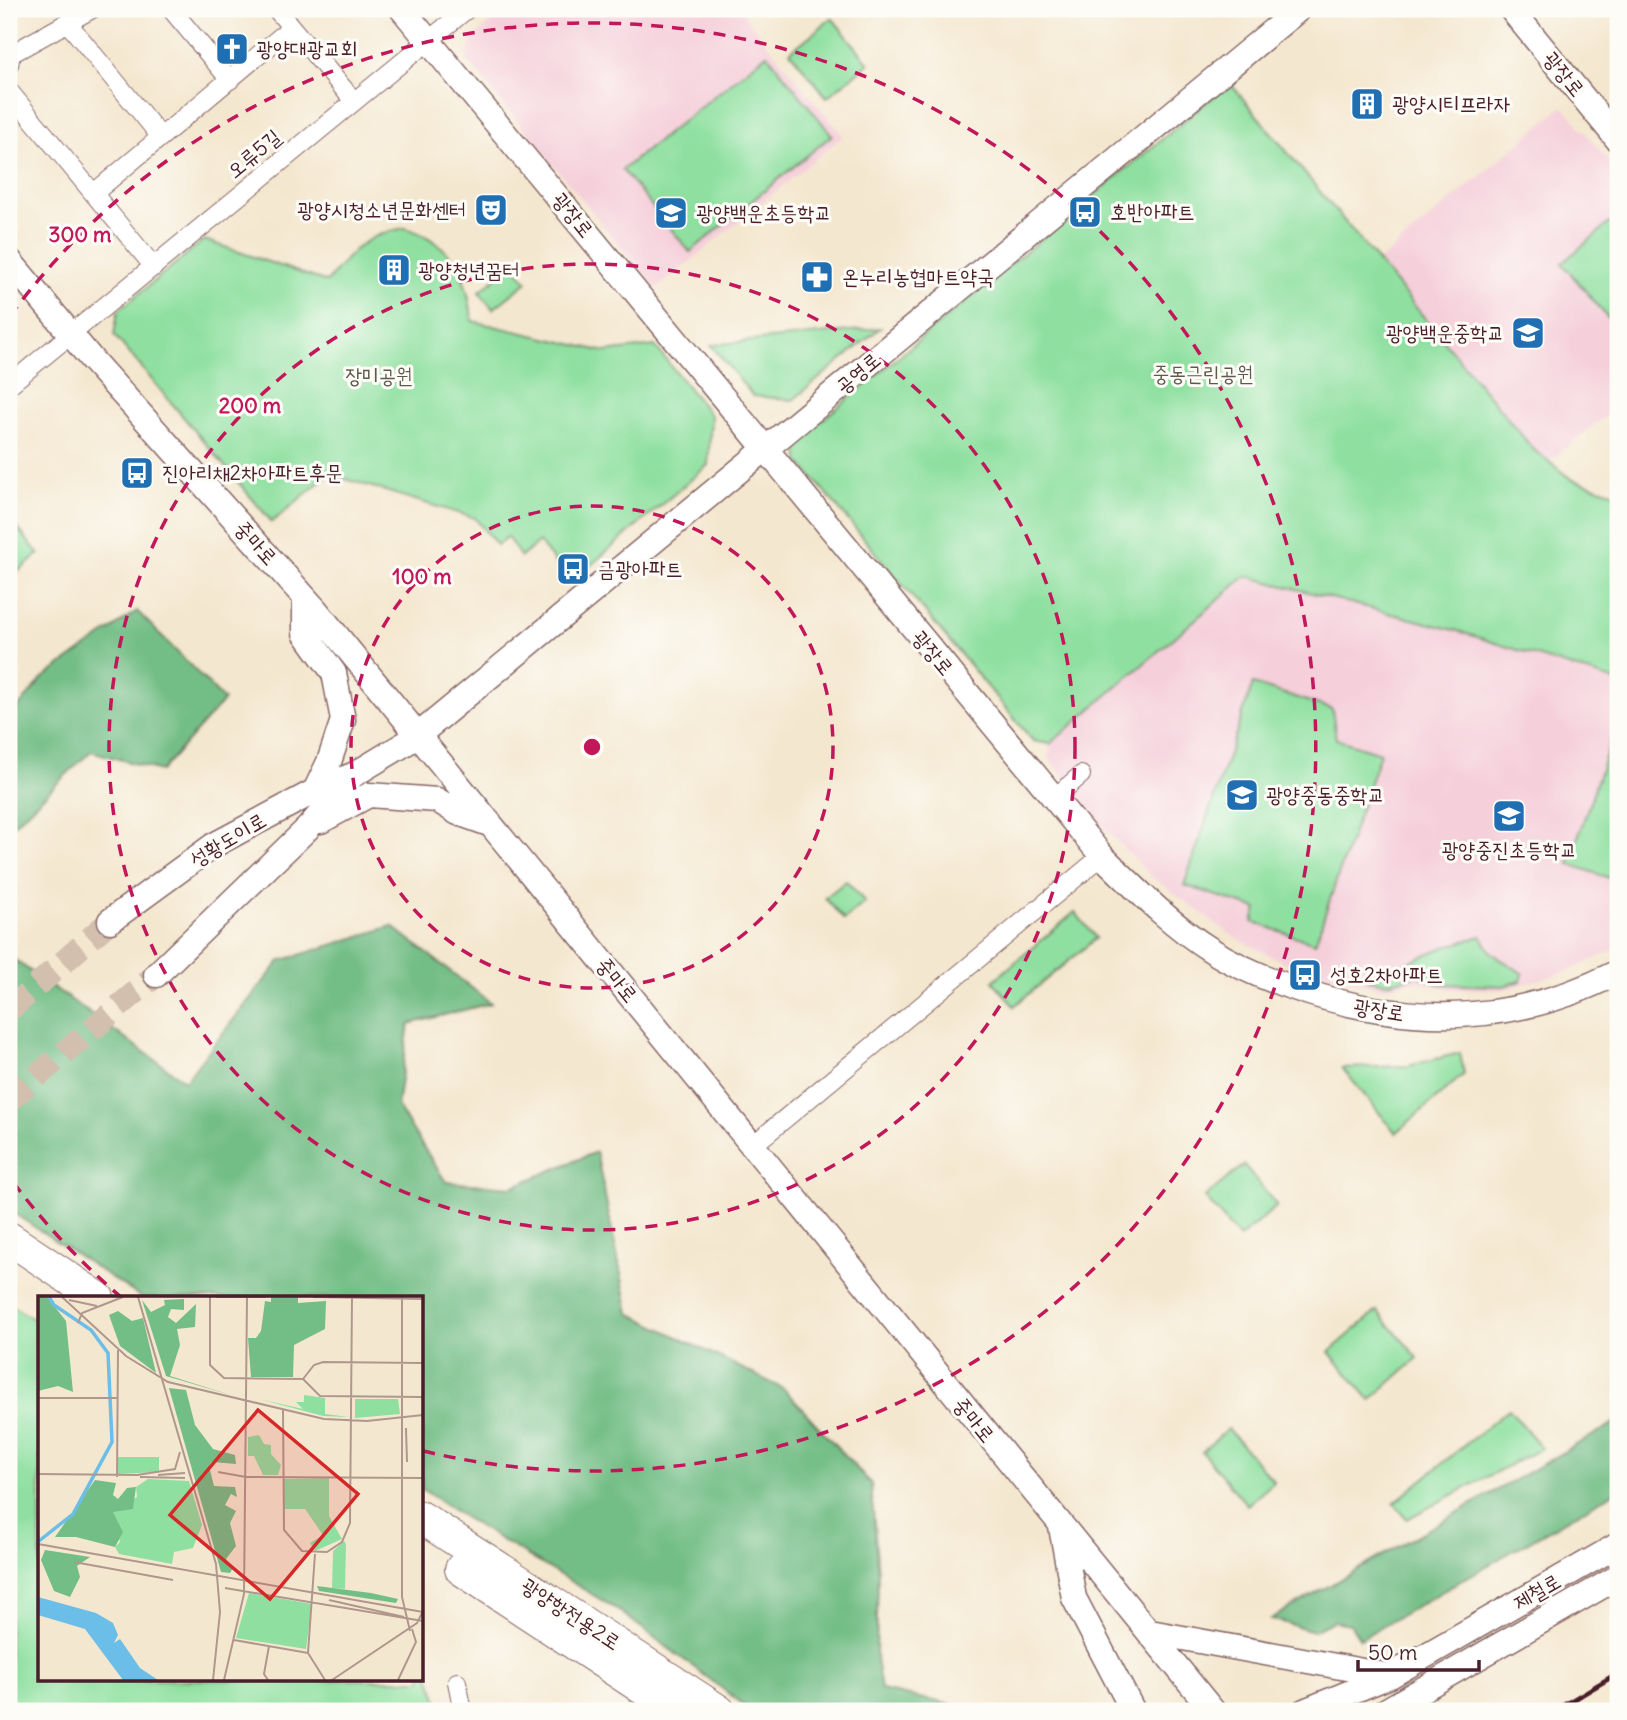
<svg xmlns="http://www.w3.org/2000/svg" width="1627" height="1720" font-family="Delius,'Poor Story',sans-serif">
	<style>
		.built { fill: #f5cfda }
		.green { fill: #8fe0a0; stroke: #6c8066; stroke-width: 2 }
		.forest { fill: #73be86; stroke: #5e6e58; stroke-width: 2 }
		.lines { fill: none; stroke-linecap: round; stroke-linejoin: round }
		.secondary-tunnel { stroke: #d2bfae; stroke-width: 24; stroke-dasharray: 24 12; stroke-linecap: butt }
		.street-casing { stroke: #866564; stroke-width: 20 }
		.secondary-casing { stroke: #866564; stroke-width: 27 }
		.highway-casing { stroke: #866564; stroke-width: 34 }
		.street { stroke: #fff; stroke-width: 18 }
		.secondary { stroke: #fff; stroke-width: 24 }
		.highway { stroke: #fff; stroke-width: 32 }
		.rail { stroke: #4a1f2b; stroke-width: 5 }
		.ring { fill: none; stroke: #c2185b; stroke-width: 3.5; stroke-dasharray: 12 9 }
		.labels { text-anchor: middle; stroke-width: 6; stroke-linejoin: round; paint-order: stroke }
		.poi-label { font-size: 21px; fill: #4a1f2b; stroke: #fdfcf7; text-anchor: start }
		.street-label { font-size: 21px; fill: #4a1f2b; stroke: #fdfcf7 }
		.park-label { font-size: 21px; fill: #5f594e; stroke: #fdfcf7 }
		.inset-river { fill: none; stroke: #6bbee7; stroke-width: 3.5 }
		.inset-road { fill: none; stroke: #b0978d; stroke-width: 2 }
		.view { fill: #d62828; fill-opacity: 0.15; stroke: #d62828; stroke-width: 3.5 }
		.inset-edge { fill: none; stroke: #4a1f2b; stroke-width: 3.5 }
		.centre { fill: #c2185b; stroke: #fdfcf7; stroke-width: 3.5 }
		.ring-label { font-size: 21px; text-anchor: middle; font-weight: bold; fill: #c2185b; stroke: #fdfcf7; stroke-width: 6; stroke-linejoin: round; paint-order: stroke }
	</style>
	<rect width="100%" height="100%" fill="#fdfcf7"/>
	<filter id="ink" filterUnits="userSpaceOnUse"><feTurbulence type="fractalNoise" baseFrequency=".0143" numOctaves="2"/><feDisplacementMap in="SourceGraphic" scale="14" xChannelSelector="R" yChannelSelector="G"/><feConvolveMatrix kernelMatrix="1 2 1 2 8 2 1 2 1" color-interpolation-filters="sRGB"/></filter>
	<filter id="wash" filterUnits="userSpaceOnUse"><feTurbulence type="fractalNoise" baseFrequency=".00686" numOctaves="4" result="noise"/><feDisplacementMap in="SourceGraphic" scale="28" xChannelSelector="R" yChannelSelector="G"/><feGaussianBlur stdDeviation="1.57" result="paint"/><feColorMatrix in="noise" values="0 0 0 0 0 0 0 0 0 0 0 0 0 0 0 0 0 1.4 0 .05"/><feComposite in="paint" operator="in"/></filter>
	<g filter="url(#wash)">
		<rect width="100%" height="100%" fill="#f4e7cf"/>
		<!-- built -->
		<path class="built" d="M 508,9 L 739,9 L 843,136 L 656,289 L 467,60 L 471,39 Z
			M 1563,106 L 1618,172 L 1618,406 L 1549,461 L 1533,449 L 1379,261 Z
			M 1246,576 L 1458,631 L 1618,683 L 1618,948 L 1569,971 L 1502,990 L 1451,989 L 1414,981 L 1380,988 L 1285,963 L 1234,937 L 1152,877 L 1108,832 L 1049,759 L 1050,744 Z"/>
		<!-- green -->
		<path class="green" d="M 832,18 L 869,63 L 827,97 L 790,52 Z
			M 767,54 L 832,135 L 690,252 L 622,170 Z
			M 1230,83 L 1533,449 L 1571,479 L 1618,494 L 1618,682 L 1458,631 L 1246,576 L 1050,744 L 1033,741 L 799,461 L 798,440 Z
			M 1618,216 L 1618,330 L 1562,263 Z
			M 405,228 C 452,242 468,274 472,321 L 606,352 L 655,346 L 711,416 L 708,465 L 571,582 L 539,542 L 521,557 L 507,537 L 497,545 L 475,518 L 329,474 L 272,522 L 114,335 L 118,311 L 204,240 L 327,282 C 352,251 363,235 405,228 Z
			M 513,264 L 527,282 L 493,309 L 479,292 Z
			M 880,328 L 793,400 L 753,396 L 711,345 Z
			M 9,518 L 39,554 L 9,579 Z
			M 1253,684 L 1332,709 L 1336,739 L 1380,753 L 1315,943 L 1253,922 L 1257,909 L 1184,885 Z
			M 1618,719 L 1618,881 L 1569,864 Z
			M 846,881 L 865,902 L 844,920 L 825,898 Z
			M 1075,912 L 1096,938 L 1014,1006 L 993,981 Z
			M 1481,936 L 1491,952 L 1523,974 L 1521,981 L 1503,986 L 1438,984 L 1417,975 L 1388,983 L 1368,980 L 1442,948 Z
			M 1460,1053 L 1464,1074 L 1396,1133 L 1342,1068 L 1408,1066 Z
			M 1244,1165 L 1277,1206 L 1239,1238 L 1205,1197 Z
			M 9,1304 L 40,1323 L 40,1680 L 422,1680 L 422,1652 L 441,1711 L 9,1711 Z
			M 1377,1311 L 1418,1358 L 1370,1400 L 1329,1352 Z
			M 1509,1409 L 1542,1448 L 1407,1519 L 1394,1503 Z
			M 1228,1429 L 1274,1482 L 1247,1505 L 1202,1452 Z"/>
		<!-- forest -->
		<path class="forest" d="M 137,611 L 224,700 L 161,771 L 91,751 L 9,829 L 9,718 L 43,678 Z
			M 392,926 L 491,1003 L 409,1024 L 397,1106 L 446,1182 L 512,1187 L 596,1152 L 629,1313 L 784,1389 L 871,1484 L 878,1574 L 876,1659 L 881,1690 L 981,1711 L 752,1711 L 618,1610 L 465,1518 L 422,1489 L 422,1298 L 142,1298 L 9,1210 L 9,956 L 185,1081 L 280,961 Z
			M 1618,1421 L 1618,1490 L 1360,1639 L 1350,1624 L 1333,1621 L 1314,1631 L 1271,1619 Z"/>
	</g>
	<g filter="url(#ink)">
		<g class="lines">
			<!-- secondary-tunnel -->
			<path class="secondary-tunnel" d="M 9,1010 L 110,921
				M 9,1100 L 156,975"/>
			<defs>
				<path id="street" d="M 171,9 L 230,80
					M 276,9 L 354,101
					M 67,22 L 161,137
					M 9,65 L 11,54 L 92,9
					M 9,91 L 154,267
					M 94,193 L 291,28
					M 9,385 L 467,9
					M 1054,798 L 1081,775
					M 752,1146 L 1102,856
					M 457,1682 L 463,1711"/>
				<path id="secondary" d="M 402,9 L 1102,856 C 1136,889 1171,925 1211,950 C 1239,968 1272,981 1303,991 C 1411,1027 1516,1025 1618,972
					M 1511,9 L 1618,140
					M 9,260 L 93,361 L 316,610 L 1213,1711
					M 305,599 L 305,633 L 334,673 L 343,720 L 329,762 L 315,791
					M 321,821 L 369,795 L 437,800 L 458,813 L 489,824
					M 110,921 L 214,845 L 315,791 L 355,774 L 416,737 L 1299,9
					M 156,975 L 308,828 L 350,779
					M 1061,1527 L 1074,1598 L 1133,1711
					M 1150,1632 L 1390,1676
					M 1304,1711 L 1390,1676 L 1618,1545
					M 1385,1711 L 1618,1577"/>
				<path id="highway" d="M 9,1238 L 98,1298
					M 422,1518 L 719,1711
					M 461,1569 L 677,1711"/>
			</defs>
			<!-- street casing -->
			<use href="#street" class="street-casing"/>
			<!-- secondary casing -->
			<use href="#secondary" class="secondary-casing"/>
			<!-- highway casing -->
			<use href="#highway" class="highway-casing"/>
			<!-- street -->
			<use href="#street" class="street"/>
			<!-- secondary -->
			<use href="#secondary" class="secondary"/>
			<!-- highway -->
			<use href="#highway" class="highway"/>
			<!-- rail -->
			<path class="rail" d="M 1554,1711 L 1618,1673"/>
		</g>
	</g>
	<!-- distance rings -->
	<g class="ring">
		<circle cx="592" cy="747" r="241"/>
		<circle cx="592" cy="747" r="483"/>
		<path d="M122 1298A724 724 0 0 1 10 1178M10 316A724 724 0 1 1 423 1451"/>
	</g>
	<!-- icons -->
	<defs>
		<symbol id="church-square" viewBox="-11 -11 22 22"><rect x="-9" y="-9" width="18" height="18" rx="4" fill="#1f6fb2" stroke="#fdfcf7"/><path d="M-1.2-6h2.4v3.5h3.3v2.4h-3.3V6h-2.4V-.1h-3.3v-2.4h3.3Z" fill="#fff"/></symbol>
		<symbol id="building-square" viewBox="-11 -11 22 22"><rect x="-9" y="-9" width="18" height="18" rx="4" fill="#1f6fb2" stroke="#fdfcf7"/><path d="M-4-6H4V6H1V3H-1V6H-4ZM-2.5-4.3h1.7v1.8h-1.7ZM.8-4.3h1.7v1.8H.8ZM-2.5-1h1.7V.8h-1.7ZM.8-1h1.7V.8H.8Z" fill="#fff"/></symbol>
		<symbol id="theatre-square" viewBox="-11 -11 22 22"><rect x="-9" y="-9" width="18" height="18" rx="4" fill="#1f6fb2" stroke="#fdfcf7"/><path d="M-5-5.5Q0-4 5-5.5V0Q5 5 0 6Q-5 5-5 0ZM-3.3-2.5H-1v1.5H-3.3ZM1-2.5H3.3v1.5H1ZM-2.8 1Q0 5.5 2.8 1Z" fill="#fff"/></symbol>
		<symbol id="bus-square" viewBox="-11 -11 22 22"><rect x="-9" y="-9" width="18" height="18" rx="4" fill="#1f6fb2" stroke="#fdfcf7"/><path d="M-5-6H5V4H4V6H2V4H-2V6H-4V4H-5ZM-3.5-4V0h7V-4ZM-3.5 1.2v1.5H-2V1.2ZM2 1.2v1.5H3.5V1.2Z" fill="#fff"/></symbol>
		<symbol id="school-square" viewBox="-11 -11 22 22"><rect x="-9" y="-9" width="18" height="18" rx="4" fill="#1f6fb2" stroke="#fdfcf7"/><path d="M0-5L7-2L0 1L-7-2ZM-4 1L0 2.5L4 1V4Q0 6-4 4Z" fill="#fff"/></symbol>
		<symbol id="pharmacy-square" viewBox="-11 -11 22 22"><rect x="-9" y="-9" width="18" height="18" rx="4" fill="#1f6fb2" stroke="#fdfcf7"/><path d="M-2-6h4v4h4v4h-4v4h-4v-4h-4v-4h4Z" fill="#fff"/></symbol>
	</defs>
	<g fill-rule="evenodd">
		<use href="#church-square" x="213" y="30" width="38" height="38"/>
		<use href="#building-square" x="1348" y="85" width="38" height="38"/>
		<use href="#theatre-square" x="472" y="191" width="38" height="38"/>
		<use href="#bus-square" x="1066" y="193" width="38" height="38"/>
		<use href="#school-square" x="652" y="194" width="38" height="38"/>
		<use href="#building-square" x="375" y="251" width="38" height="38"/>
		<use href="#pharmacy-square" x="798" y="258" width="38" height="38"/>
		<use href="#school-square" x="1509" y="314" width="38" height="38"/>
		<use href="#bus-square" x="118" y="454" width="38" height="38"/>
		<use href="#bus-square" x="554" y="550" width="38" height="38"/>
		<use href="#school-square" x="1223" y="776" width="38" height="38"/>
		<use href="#school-square" x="1490" y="797" width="38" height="38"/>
		<use href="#bus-square" x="1286" y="956" width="38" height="38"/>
	</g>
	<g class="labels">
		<!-- poi labels -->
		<g class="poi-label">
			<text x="256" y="56">광양대광교회</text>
			<text x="1392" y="111">광양시티프라자</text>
			<text x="466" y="217" text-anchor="end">광양시청소년문화센터</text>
			<text x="1110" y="219">호반아파트</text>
			<text x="696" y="220">광양백운초등학교</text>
			<text x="418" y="277">광양청년꿈터</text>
			<text x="842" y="284">온누리농협마트약국</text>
			<text x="1504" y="340" text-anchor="end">광양백운중학교</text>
			<text x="162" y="480">진아리채2차아파트후문</text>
			<text x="598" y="576">금광아파트</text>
			<text x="1266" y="802">광양중동중학교</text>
			<text x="1509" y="857" text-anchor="middle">광양중진초등학교</text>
			<text x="1330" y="982">성호2차아파트</text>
		</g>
		<!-- street labels -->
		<g class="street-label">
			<text transform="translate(1564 74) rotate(51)" y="7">광장로</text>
			<text transform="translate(254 154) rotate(-40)" y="7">오류5길</text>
			<text transform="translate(573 215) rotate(51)" y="7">광장로</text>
			<text transform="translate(858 373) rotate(-40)" y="7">공영로</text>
			<text transform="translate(256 543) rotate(48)" y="7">중마로</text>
			<text transform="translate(933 653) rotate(50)" y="7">광장로</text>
			<text transform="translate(228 840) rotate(-31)" y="7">성황도이로</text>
			<text transform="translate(617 980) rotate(51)" y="7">중마로</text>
			<text transform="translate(1379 1010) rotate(9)" y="7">광장로</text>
			<text transform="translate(974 1420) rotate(51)" y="7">중마로</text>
			<text transform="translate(1537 1592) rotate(-30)" y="7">제철로</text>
			<text transform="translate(571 1614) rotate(33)" y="7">광양항전용2로</text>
		</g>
		<!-- park labels -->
		<g class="park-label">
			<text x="1203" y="381">중동근린공원</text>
			<text x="379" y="383">장미공원</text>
		</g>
	</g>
	<!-- overview -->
	<g transform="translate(38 1296)">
		<rect width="385" height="385" fill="#f4e7cf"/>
		<path d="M 266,99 L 287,102 L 287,118 L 311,121 L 285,120 L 221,103 L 265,113 L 258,106 L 266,106 ZM 317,103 L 360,103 L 362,118 L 317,122 ZM 221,139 L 226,148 L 233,149 L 233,158 L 243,169 L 240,179 L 225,179 L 216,160 L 210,160 L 210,141 ZM 80,161 L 121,161 L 121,176 L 80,178 ZM 291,182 L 291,220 L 304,243 L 277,255 L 272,247 L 285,239 L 267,213 L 246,213 L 246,183 ZM 110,183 L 151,185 L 164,229 L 155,252 L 136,256 L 134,268 L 81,258 L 77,251 L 82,246 L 75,216 L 99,201 L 98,191 ZM 306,245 L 308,248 L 307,293 L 294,292 L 295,255 ZM 211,297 L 274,308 L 268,353 L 198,342 Z" fill="#8fe0a0"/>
		<path d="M 0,1 L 9,1 L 28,25 L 35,96 L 20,90 L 0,95 ZM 233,1 L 260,1 L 260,7 L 288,5 L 287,33 L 256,49 L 255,81 L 213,81 L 210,42 L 218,42 L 223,35 L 227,5 L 233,6 ZM 146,3 L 146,14 L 133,13 L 130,21 L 138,27 L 158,8 L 157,31 L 139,33 L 142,49 L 132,80 L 196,100 L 128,80 L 104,4 L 113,16 L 127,9 L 126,4 ZM 80,15 L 94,25 L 105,22 L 118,77 L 82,50 L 71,19 ZM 131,92 L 148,94 L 157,129 L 175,153 L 197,159 L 198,168 L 174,166 L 171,170 L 176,190 L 197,191 L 199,201 L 193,198 L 187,209 L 198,215 L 192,227 L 198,250 L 188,263 L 195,272 L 192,277 L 183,276 ZM 57,184 L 78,187 L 75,199 L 80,203 L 89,192 L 98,191 L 95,213 L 75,216 L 85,236 L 77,251 L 38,241 L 17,241 ZM 7,254 L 52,261 L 39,270 L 42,281 L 32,301 L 16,295 L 3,264 ZM 279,290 L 333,297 L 360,303 L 358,307 L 294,297 L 281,295 Z" fill="#73be86"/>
		<path d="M 0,301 L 58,317 L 75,327 L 80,339 L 76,347 L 82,343 L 102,372 L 120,384 L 85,384 L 47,333 L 0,319 Z" fill="#6bbee7"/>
		<path class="inset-river" d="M 1,245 L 35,218 L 74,146 L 70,57 L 53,34 L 16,9 L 11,1"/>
		<path class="inset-road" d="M 24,1 L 88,60 L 130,86 L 286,123 L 329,125 L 385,119M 100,1 L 178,268 L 182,316 L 175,384M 172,1 L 172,69 L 186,82 L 265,83 L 276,69 L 285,66 L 385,67M 178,1 L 228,1M 275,1 L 385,3M 364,1 L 364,301 L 372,335M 31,4 L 59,10M 40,27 L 44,17 L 85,1M 265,83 L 282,100 L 385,101M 0,102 L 79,102M 245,114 L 246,234 L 264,255 L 289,256 L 304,246 L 312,227 L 314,1M 368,132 L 369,166M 180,176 L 208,181 L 385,182M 0,178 L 101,179M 99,179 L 137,173 L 142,156M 120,179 L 147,177M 79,181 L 80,54M 102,181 L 147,182M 0,248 L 385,316M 277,258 L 270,357 L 287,384M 36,266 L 135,284M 187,292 L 385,325M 291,304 L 366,321M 196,344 L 270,357M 186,384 L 206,298 L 209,1M 230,384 L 226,378 L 231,350M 294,384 L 379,327 L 385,315M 360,384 L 378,346 L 374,333"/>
		<path class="view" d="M 220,114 L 320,198 L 232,303 L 132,219 Z"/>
		<rect width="385" height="385" class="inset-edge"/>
	</g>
	<circle cx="592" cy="747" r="10" class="centre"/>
	<g class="ring-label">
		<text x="80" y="242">300 m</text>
		<text x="250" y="413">200 m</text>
		<text x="422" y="584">100 m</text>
	</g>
	<!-- margin -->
	<rect width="1627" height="1720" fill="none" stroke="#fdfcf7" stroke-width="35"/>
	<!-- scale -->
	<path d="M1358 1660v10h121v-10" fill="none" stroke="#4a1f2b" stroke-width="3.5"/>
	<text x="1368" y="1660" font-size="21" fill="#4a1f2b" stroke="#fdfcf7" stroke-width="5" paint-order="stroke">50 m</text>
</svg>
